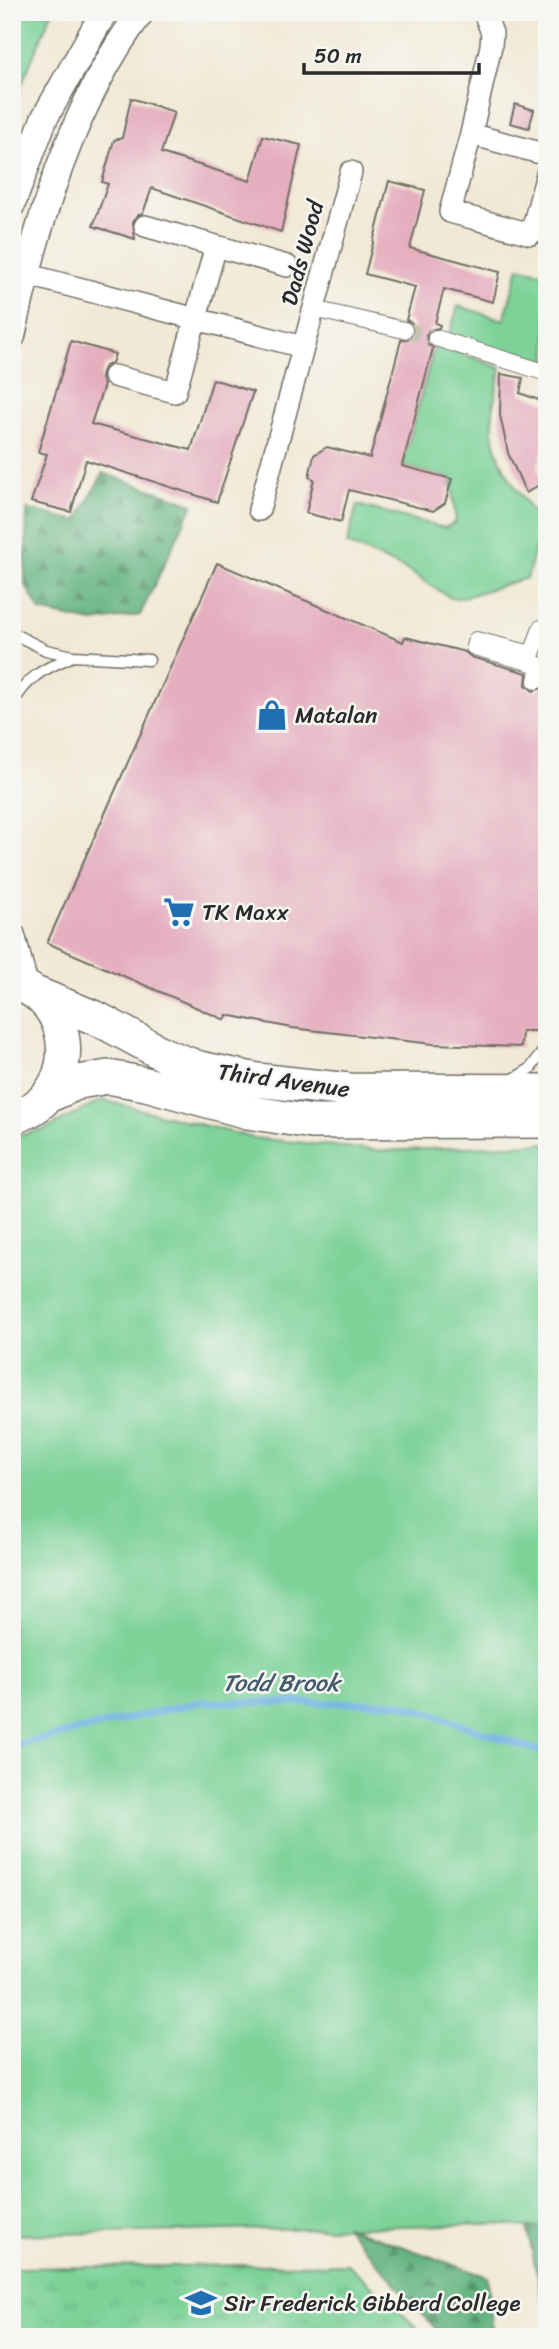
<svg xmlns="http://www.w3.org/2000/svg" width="559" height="2349" font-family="Sriracha,sans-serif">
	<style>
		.grass { fill: #7bd297; stroke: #537e61; stroke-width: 2 }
		.forest { fill: url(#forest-firs); stroke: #487056; stroke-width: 2 }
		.park { fill: url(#park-tufts); stroke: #537e61; stroke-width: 2 }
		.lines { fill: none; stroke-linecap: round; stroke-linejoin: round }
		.stream { stroke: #6fb2e4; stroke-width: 7 }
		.building { fill: #e5afbf }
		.pedestrian-tunnel { stroke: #c9c3b3; stroke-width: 16; stroke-dasharray: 16 8; stroke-linecap: butt }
		.service-casing { stroke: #706e66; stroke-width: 13 }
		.pedestrian-casing { stroke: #706e66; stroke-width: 18 }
		.minor-casing { stroke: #706e66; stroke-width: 24 }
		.tertiary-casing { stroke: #706e66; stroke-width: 29 }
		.primary-casing { stroke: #706e66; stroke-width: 36 }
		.service { stroke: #fff; stroke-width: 10 }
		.pedestrian { stroke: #fff; stroke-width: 16 }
		.minor { stroke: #fff; stroke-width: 21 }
		.tertiary { stroke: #fff; stroke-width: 26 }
		.primary { stroke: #fff; stroke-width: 33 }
		.labels { text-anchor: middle; stroke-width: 5; stroke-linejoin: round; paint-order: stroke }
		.street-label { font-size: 23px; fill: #2b2b2b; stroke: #f6f6f2 }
		.poi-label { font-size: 23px; fill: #2b2b2b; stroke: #f6f6f2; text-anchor: start }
		.water-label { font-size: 24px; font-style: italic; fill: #435a6c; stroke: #f6f6f2 }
	</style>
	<defs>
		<pattern id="forest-firs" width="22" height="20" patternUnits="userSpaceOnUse" patternTransform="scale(1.75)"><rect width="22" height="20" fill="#64b480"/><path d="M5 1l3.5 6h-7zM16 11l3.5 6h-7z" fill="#539369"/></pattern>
		<pattern id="park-tufts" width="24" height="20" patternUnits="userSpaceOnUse" patternTransform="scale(1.75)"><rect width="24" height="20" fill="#7bd297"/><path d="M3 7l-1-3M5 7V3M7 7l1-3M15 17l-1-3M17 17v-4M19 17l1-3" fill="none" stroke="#6ab482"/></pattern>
	</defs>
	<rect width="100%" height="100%" fill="#f6f6f2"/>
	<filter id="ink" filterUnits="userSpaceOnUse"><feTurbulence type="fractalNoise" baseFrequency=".0143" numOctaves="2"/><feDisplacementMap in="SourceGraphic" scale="14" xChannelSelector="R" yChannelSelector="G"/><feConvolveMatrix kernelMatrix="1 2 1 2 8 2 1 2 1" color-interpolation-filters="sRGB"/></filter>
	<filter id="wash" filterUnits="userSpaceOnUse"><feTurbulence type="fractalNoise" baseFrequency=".00686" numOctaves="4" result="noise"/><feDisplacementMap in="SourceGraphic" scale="28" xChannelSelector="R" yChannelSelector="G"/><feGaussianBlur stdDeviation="1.57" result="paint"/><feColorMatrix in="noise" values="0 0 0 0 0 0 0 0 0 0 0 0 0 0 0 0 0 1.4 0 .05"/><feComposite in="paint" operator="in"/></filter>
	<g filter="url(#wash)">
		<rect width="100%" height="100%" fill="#f1e9d5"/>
		<!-- grass -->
		<path class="grass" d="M 12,12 L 52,12 L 12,107 Z
			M 519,267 L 547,274 L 547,364 L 449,336 L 458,306 L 504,320 Z
			M 435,344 L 501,368 C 495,394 488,424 497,450 C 503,472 520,493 532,512 L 547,508 L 527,578 L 461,598 L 451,598 L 405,569 L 347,544 L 357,505 L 445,528 L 456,522 L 451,479 L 402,466 Z
			M 102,1100 L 254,1138 L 385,1151 L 547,1143 L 547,2229 L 495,2224 L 12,2235 L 12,1137 L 46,1129 Z"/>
		<!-- forest -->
		<path class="forest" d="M 103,473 L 193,504 L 140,615 L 93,622 L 40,611 L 25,584 L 27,509 L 77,521 Z
			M 345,2226 L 488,2277 L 493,2337 L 443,2337 Z
			M 527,2227 L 547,2229 L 547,2311 L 542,2299 Z"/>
		<!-- park -->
		<path class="park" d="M 348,2264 L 427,2337 L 12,2337 L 12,2268 Z"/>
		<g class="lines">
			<!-- stream -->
			<path class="stream" d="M 12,1746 L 200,1702 L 399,1703 L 547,1754"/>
		</g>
		<g id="blocks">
			<!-- building -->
			<path class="building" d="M 131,98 L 174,112 L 161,153 L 250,181 L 263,136 L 301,145 L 281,232 L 152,188 L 143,213 L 136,216 L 133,222 L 135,239 L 93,226 L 108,184 L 102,182 L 114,140 L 122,138 Z
				M 515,104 L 534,110 L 529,128 L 510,123 Z
				M 389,181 L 425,190 L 410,248 L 500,272 L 493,302 L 444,289 L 435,323 L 440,325 L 439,328 L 429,330 L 426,336 L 428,345 L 433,348 L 402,466 L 452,479 L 445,503 L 433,511 L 349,490 L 341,522 L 306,513 L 314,479 L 309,477 L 314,455 L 327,447 L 370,458 L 401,340 L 411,338 L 414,332 L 412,323 L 406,320 L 415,287 L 365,274 Z
				M 71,341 L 115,354 L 112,363 L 105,366 L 102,372 L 101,379 L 104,385 L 91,424 L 191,450 L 213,379 L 253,392 L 217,502 L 86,460 L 71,512 L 31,502 L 47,454 L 38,452 Z
				M 501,374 L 523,378 L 520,393 L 547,403 L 547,436 L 537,469 L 545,481 L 526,493 L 508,453 L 500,415 Z
				M 217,563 L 403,642 L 405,637 L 465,652 L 471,657 L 527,673 L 526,685 L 533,691 L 543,688 L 547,681 L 547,1031 L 522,1031 L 521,1047 L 433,1044 L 292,1028 L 227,1015 L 225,1020 L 47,943 Z"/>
		</g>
	</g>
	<g filter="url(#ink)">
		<use href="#blocks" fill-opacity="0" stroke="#706e66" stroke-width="2"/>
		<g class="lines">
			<!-- pedestrian-tunnel -->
			<path class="pedestrian-tunnel" d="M 404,330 L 436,338"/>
			<defs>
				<path id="service" d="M 12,633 L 46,650 L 73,656 C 44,669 29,675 12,704
					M 73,656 L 149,660
					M 510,1081 L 530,1069 L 547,1046"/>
				<path id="pedestrian" d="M 314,309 L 404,330
					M 436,338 L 547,373
					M 536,681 L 539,665 L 474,647 L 476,640 L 532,654 L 541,628 L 547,631"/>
				<path id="minor" d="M 471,134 L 491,46 L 492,33 L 484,12
					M 547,155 L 471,134 L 450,212 L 531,234 L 547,174
					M 145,226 L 287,266
					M 25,274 L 303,347
					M 114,376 L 175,392 L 216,246
					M 259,510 L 351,172"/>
				<path id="tertiary" d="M 12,204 L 44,119 L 104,12
					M 12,336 C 36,225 72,104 141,12
					M 12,936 L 25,986"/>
				<path id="primary" d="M 12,983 C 62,994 79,1057 48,1095 C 39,1107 26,1113 12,1118
					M 37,994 L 100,1020 L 165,1055 L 199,1068 L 257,1080 L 349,1090 L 547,1091
					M 48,1096 L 79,1082 L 108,1077 L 146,1084 L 248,1112 L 312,1122 L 547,1121"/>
			</defs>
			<!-- service casing -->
			<use href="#service" class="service-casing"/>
			<!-- pedestrian casing -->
			<use href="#pedestrian" class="pedestrian-casing"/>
			<!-- minor casing -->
			<use href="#minor" class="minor-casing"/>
			<!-- tertiary casing -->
			<use href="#tertiary" class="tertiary-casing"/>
			<!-- primary casing -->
			<use href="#primary" class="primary-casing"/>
			<!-- service -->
			<use href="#service" class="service"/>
			<!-- pedestrian -->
			<use href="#pedestrian" class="pedestrian"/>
			<!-- minor -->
			<use href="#minor" class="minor"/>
			<!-- tertiary -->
			<use href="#tertiary" class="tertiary"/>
			<!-- primary -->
			<use href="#primary" class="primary"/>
		</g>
	</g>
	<!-- icons -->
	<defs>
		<symbol id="shop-bare" viewBox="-9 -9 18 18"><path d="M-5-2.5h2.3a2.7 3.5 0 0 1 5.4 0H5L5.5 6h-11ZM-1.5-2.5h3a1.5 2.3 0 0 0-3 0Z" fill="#1f6fb2" stroke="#f6f6f2" stroke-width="2.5" paint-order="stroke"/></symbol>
		<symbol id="supermarket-bare" viewBox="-9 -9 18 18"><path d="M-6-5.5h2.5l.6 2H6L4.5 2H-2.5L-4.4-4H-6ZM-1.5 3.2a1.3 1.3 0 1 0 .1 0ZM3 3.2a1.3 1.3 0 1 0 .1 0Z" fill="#1f6fb2" stroke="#f6f6f2" stroke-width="2.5" paint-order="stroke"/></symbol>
		<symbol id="school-bare" viewBox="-9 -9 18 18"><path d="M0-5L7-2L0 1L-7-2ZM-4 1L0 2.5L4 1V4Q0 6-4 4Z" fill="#1f6fb2" stroke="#f6f6f2" stroke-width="2.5" paint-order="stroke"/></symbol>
	</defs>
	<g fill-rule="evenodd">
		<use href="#shop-bare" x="250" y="693" width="44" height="44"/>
		<use href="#supermarket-bare" x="157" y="890" width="44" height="44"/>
		<use href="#school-bare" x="179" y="2281" width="44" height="44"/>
	</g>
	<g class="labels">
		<!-- street labels -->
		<g class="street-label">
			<text transform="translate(302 253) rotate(-75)" y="8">Dads Wood</text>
			<text transform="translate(284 1080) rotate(8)" y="8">Third Avenue</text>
		</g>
		<!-- poi labels -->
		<g class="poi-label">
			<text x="295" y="723">Matalan</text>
			<text x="202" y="920">TK Maxx</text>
			<text x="224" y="2311">Sir Frederick Gibberd College</text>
		</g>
		<!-- water labels -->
		<g class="water-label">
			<text x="281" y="1691">Todd Brook</text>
		</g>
	</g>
	<!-- margin -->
	<rect width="559" height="2349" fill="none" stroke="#f6f6f2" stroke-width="42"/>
	<!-- scale -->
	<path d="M304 63v10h175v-10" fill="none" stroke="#2b2b2b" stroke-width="3.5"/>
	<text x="314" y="63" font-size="21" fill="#2b2b2b" stroke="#f6f6f2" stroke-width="5" paint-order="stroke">50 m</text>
</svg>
